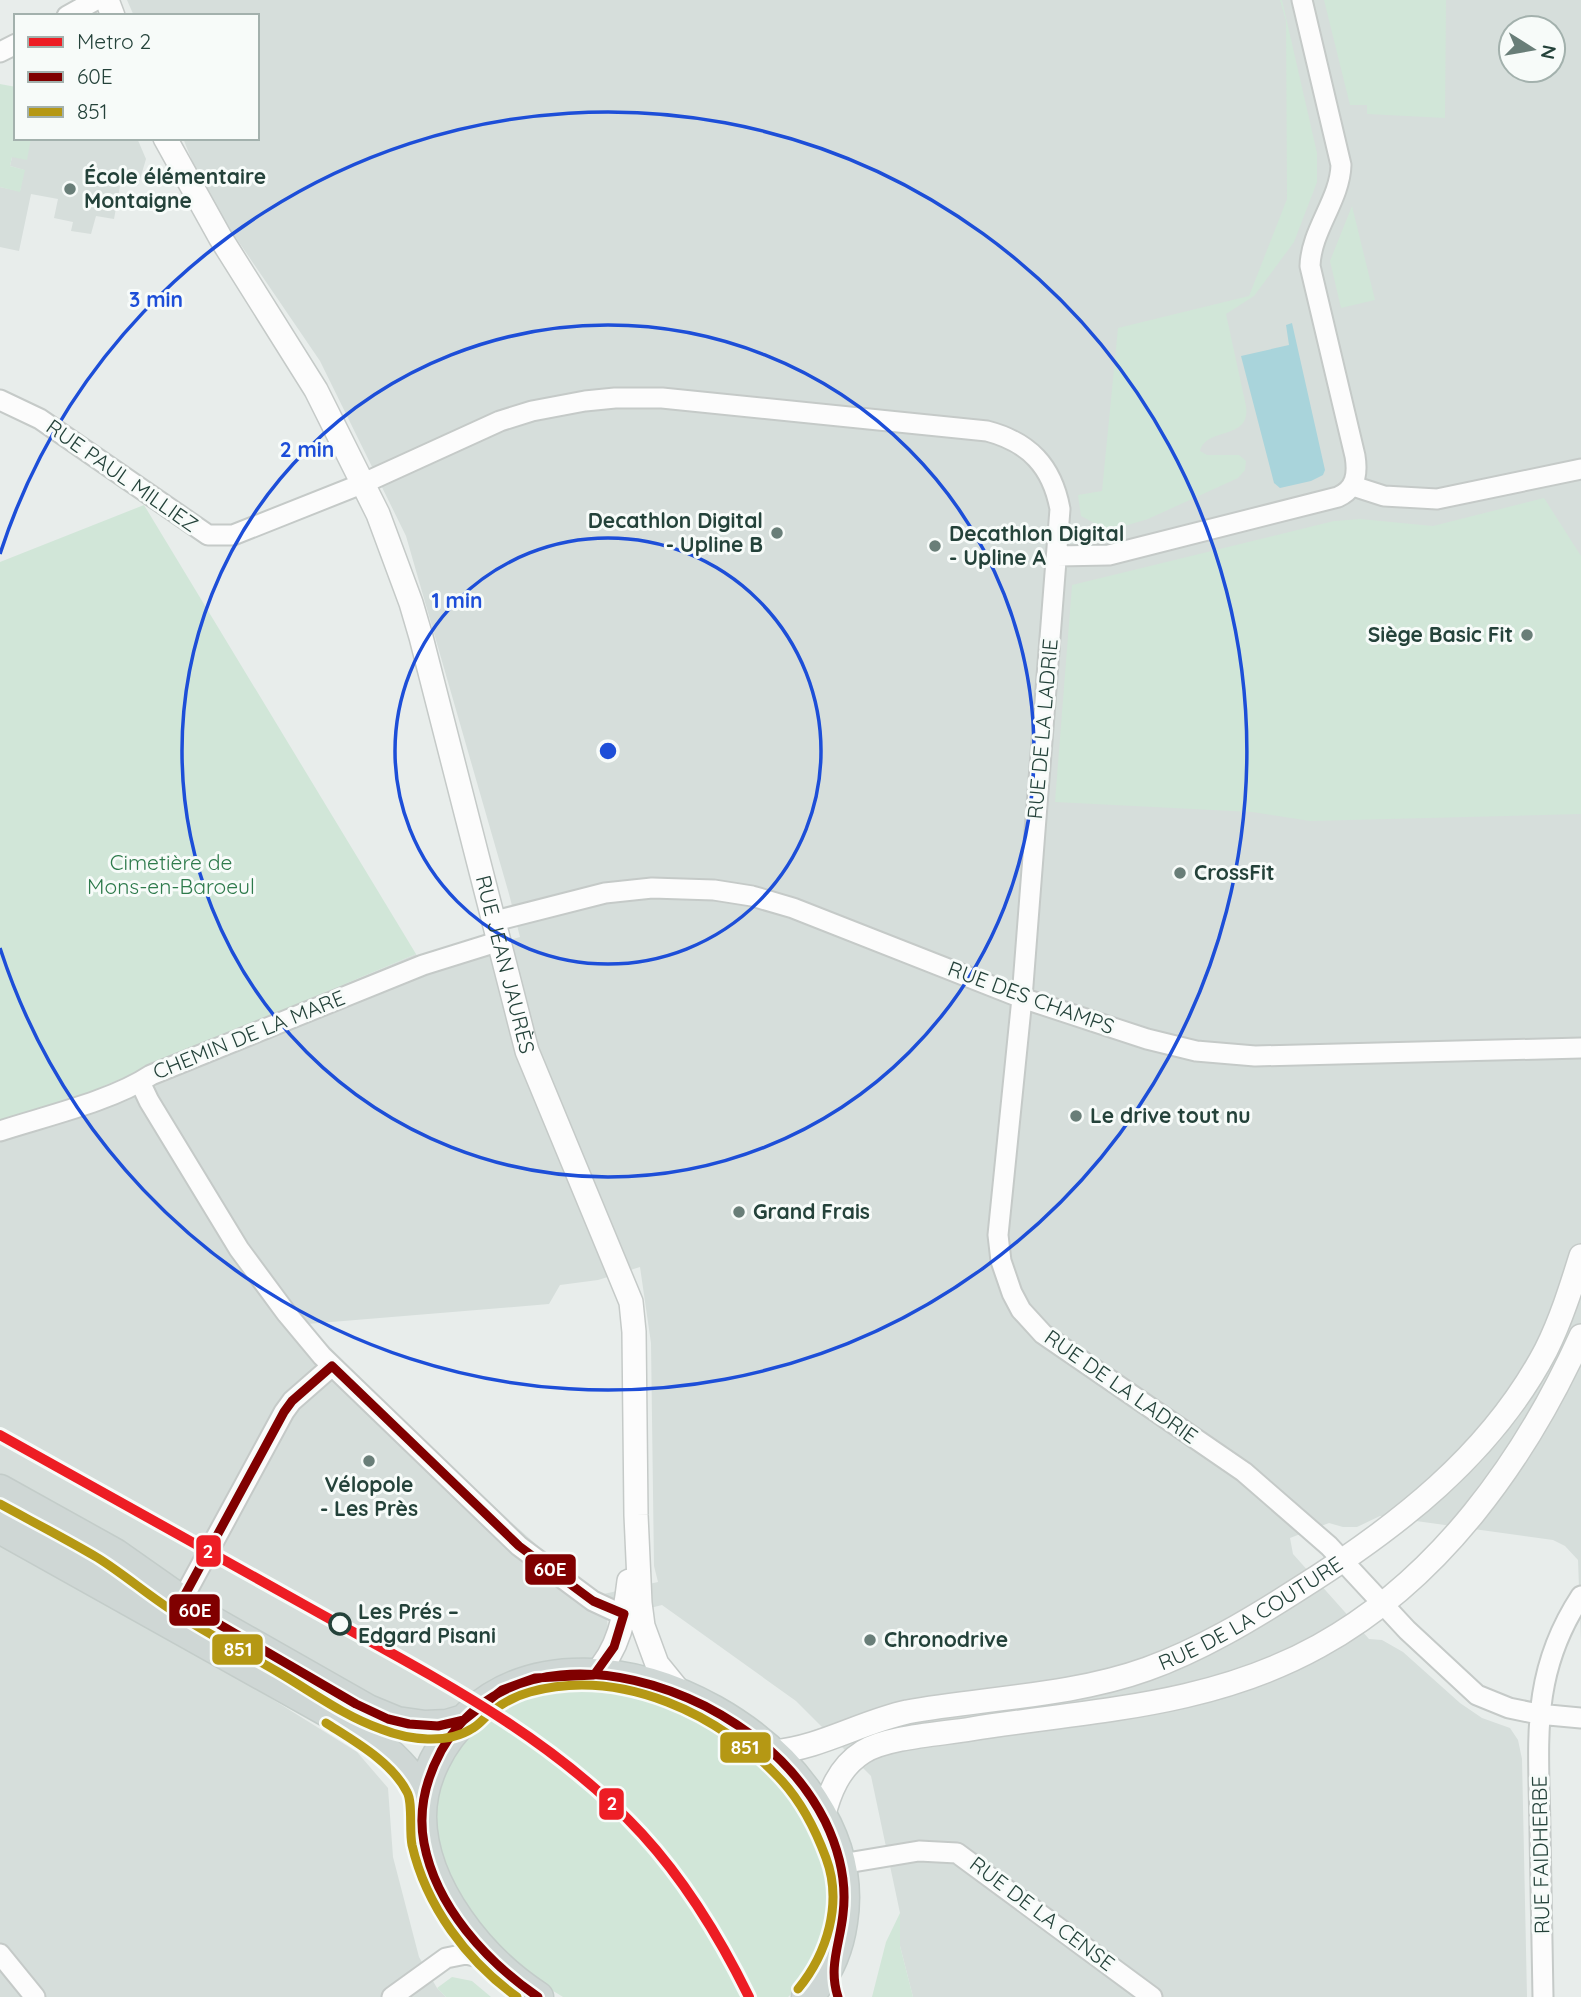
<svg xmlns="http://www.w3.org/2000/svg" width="1581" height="1997" font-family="Quicksand,sans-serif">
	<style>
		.built { fill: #d6dedb; fill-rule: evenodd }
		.green { fill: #d1e6d8 }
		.water { fill: #a9d4db }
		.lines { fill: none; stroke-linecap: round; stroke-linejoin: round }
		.minor-casing { stroke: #c5cac8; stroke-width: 23 }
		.tertiary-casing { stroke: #c5cac8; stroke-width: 26 }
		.primary-casing { stroke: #c3ccc9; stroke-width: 33 }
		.minor { stroke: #fcfcfc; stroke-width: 19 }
		.tertiary { stroke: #fcfcfc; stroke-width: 23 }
		.primary { stroke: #cfd7d5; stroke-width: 30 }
		.bus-1-casing { stroke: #f7fbf9; stroke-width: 14 }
		.bus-2-casing { stroke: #f7fbf9; stroke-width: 14 }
		.bus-1 { stroke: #800000; stroke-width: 9 }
		.bus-2 { stroke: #b59814; stroke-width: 9 }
		.metro-1-casing { stroke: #f7fbf9; stroke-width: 16 }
		.metro-1 { stroke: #ed1d24; stroke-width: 10 }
		.ring { fill: none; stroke: #1d4ed8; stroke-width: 3.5 }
		.poi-dot { fill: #697e78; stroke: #f7fbf9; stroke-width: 2.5 }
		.stop-dot { fill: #f7fbf9; stroke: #24423a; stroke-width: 3.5 }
		.labels { text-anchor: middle; stroke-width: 6; stroke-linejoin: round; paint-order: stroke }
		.poi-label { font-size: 21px; font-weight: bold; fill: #24423a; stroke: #f7fbf9; text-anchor: start }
		.street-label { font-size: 21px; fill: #24423a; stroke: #f7fbf9 }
		.park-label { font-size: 21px; fill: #2d7a4b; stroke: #f7fbf9 }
		.stop-label { font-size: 21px; font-weight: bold; fill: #24423a; stroke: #f7fbf9; text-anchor: start }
		.centre { fill: #1d4ed8; stroke: #f7fbf9; stroke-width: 3.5 }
		.ring-label { font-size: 21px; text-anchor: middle; font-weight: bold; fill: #1d4ed8; stroke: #f7fbf9; stroke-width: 6; stroke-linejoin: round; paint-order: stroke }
		.line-badge { stroke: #f7fbf9; stroke-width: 2.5 }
		.badge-label { font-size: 19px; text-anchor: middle; font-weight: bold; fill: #fff }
	</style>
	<rect width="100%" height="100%" fill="#e8edeb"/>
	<!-- built -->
	<path class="built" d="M 127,0 L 1581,0 L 1581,1641 L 1578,1560 L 1565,1546 L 1553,1540 L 1380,1516 L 1357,1527 L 1343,1527 L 1329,1523 L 1290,1538 L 1293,1554 L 1369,1639 L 1382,1640 L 1403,1652 L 1460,1703 L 1482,1718 L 1510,1728 L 1518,1740 L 1522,1759 L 1527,1997 L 913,1997 L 900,1946 L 900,1913 L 871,1776 L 796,1701 L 662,1605 L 607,1619 L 609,1640 L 589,1665 L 494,1684 L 446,1713 L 395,1710 L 207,1608 L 0,1481 L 0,1121 L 92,1091 L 416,954 L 423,965 L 520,937 L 509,894 L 406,536 L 320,361 L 221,216 L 194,166 L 183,138 L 257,138 L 257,16 L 134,16 ZM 1511,28 L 1553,28 L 1553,70 L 1511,70 ZM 640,1267 L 651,1343 L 654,1566 L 658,1582 L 599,1595 L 566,1571 L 511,1522 L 388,1406 L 307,1324 L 549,1304 L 560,1285 L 598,1280 Z
		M 31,138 L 137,138 L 146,159 L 138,186 L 121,181 L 114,219 L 96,216 L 91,234 L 71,231 L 73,222 L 54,218 L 58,199 L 31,194 L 19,251 L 0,247 L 0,187 L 20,191 L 24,170 L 10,166 L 12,157 Z
		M 0,1544 L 229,1672 L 357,1752 L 388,1788 L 393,1857 L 419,1957 L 437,1988 L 446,1997 L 0,1997 Z"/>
	<!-- green -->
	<path class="green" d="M 1280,0 L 1282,0 L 1317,153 L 1317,182 L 1294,242 L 1254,296 L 1226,314 L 1246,406 C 1251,441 1207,426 1200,451 L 1207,455 L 1239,455 L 1246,461 L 1245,470 L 1238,478 L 1148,519 L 1104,532 L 1096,524 L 1081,516 L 1078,495 L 1102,491 L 1118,328 L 1249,296 L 1287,199 L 1286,21 Z
		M 1324,0 L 1446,0 L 1445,118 L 1367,114 L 1367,105 L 1350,105 Z
		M 0,84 L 16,87 L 16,138 L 31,138 L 27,160 L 12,157 L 10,166 L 25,170 L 20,192 L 0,187 Z
		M 1352,206 L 1375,300 L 1341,308 L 1330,261 Z
		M 1544,498 L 1581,556 L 1581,814 L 1310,821 L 1252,812 L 1055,802 L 1072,585 L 1334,521 L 1360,519 L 1433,526 Z
		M 144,505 L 416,954 L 92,1091 L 0,1121 L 0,562 Z
		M 590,1686 L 669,1703 L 743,1744 L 796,1797 L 829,1871 L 828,1928 L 818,1958 L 802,1984 L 788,1997 L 563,1997 L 529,1976 L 480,1928 L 446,1873 L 434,1821 L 439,1779 L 467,1730 L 505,1701 Z
		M 900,1913 L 900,1946 L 913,1997 L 872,1997 L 886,1942 Z
		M 452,1977 L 472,1981 L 491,1997 L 446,1997 L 437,1988 Z"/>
	<!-- water -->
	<path class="water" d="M 1292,323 L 1325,470 L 1323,475 L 1311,481 L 1280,488 L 1274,483 L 1241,356 L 1289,345 L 1286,325 Z"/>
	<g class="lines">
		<defs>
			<path id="minor" d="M 67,16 L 96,0
				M 0,52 L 16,44
				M 0,400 L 40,419 L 208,535 L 233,535 L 364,483 L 500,421 L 532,411 L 585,401 L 615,398 L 662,398 L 987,431 C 1029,442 1052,466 1060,509 L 1022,998 L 998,1235 L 1001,1261 L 1012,1293 L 1021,1310 L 1043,1334 L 1244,1472 L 1329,1546 L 1407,1630 L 1477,1695 L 1509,1708 L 1538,1714 L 1581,1718
				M 1353,486 L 1384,496 L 1437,499 L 1581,469
				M 1057,556 L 1109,555 L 1338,497 C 1356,489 1358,474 1355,456 L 1310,266 C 1311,230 1340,200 1341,165 L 1302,0
				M 495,921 L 605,893 L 652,888 L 714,890 L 752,896 L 793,908 L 1022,998 L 1147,1039 L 1196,1051 L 1255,1056 L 1581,1048
				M 140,1082 L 149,1101 L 239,1249 L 287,1314 L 322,1356 L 519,1546 L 593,1601 L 636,1621
				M 0,1131 C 46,1116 112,1101 151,1075 L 423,965 L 500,941
				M 181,1602 L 284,1412 L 292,1401 L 332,1366
				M 841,1864 L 919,1851 L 957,1853 L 1152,1997
				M 0,1954 L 35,1997
				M 392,1997 L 446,1958 L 466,1954 L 492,1960
				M 1543,1997 C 1542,1942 1541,1887 1540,1832 C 1539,1742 1529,1675 1581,1596"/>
			<g id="tertiary">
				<path d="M 107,0 L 113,16"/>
				<path id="s1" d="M 165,138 L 220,237 L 316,390 L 378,514 L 411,603 L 421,637 L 527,1051 L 631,1302 L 634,1332 L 636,1515 L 640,1603 L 643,1626 L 657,1664 L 683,1696"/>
				<path d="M 594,1675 C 619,1650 625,1616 629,1581"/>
				<path id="s2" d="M 773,1752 C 820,1748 861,1722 907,1712 C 985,1698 1072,1696 1147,1669 C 1200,1650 1250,1620 1297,1590 C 1396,1528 1491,1455 1546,1350 C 1561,1320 1571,1288 1581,1256"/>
				<path d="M 823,1818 C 829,1793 839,1767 863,1752 C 887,1737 941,1734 971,1729 C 1091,1710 1209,1707 1319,1646 C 1439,1580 1525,1460 1581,1336"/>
			</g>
			<path id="primary" d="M 0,1490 L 115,1554 L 206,1618 L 368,1710 L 397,1722 L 425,1726 L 447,1725 L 464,1720
				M 0,1528 L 352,1725 C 381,1745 405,1765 423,1795
				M 538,1997 C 481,1960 422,1888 421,1817 C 421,1778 441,1741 469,1715 C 597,1597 869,1752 842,1922 C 838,1950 827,1976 807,1997"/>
		</defs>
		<!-- minor casing -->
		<use href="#minor" class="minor-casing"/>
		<!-- tertiary casing -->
		<use href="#tertiary" class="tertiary-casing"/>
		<!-- primary casing -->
		<use href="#primary" class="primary-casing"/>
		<!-- minor -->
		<use href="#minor" class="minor"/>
		<!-- tertiary -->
		<use href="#tertiary" class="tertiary"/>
		<!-- primary -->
		<use href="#primary" class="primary"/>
		<defs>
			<path id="bus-1" d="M 332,1366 L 519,1546 L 593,1601 L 624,1614 L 614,1647 L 594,1675 L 535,1678 L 502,1690 L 464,1720 L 438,1726 L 409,1724 L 388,1719 L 356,1704 L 181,1602 L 284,1412 L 292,1401 Z
				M 538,1997 C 486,1961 436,1907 424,1843 C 418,1811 426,1779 441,1751 C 497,1653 616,1661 705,1706 C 755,1732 799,1770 825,1821 C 839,1850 847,1882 843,1914 C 840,1944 828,1967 838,1997"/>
			<path id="bus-2" d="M 0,1504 C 33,1522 66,1539 98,1558 C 125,1575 149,1596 176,1613 C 209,1635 244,1652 278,1672 C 312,1692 344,1716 381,1729 C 409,1740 447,1745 473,1728 C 480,1724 484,1718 490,1713 C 501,1704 515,1696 530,1692 C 621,1667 721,1714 782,1781 C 802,1803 816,1831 826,1858 C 843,1903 827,1954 798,1989
				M 326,1723 C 354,1741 392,1762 407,1792 C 413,1802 409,1830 412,1845 C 426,1906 467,1961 517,1997"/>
		</defs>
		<!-- bus-1 casing -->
		<use href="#bus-1" class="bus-1-casing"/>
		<!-- bus-2 casing -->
		<use href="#bus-2" class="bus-2-casing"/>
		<!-- bus-1 -->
		<use href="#bus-1" class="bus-1"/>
		<!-- bus-2 -->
		<use href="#bus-2" class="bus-2"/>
		<defs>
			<path id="metro-1" d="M 0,1435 C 104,1492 207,1550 310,1608 C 426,1673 550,1734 642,1834 C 686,1882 720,1938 749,1997"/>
		</defs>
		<!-- metro-1 casing -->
		<use href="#metro-1" class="metro-1-casing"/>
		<!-- metro-1 -->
		<use href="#metro-1" class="metro-1"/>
	</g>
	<!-- distance rings -->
	<g class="ring">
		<circle cx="608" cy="751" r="213"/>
		<circle cx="608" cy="751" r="426"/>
		<path d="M0 554A639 639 0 1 1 0 948"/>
	</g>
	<!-- markers -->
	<g class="poi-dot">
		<circle cx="70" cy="189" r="7"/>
		<circle cx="777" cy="533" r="7"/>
		<circle cx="935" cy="546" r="7"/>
		<circle cx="1527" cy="635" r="7"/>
		<circle cx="1180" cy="873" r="7"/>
		<circle cx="1076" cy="1116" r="7"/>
		<circle cx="739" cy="1212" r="7"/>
		<circle cx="369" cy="1461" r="7"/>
		<circle cx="870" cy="1640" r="7"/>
	</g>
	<circle class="stop-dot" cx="340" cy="1624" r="10"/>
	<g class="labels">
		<!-- poi labels -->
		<g class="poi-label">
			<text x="84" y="184">École élémentaire<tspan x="84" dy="24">Montaigne</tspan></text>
			<text x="763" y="528" text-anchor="end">Decathlon Digital<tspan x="763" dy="24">- Upline B</tspan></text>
			<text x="949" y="541">Decathlon Digital<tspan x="949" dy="24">- Upline A</tspan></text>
			<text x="1513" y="642" text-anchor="end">Siège Basic Fit</text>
			<text x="1194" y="880">CrossFit</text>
			<text x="1090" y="1123">Le drive tout nu</text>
			<text x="753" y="1219">Grand Frais</text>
			<text x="369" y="1492" text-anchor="middle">Vélopole<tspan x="369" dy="24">- Les Près</tspan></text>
			<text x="884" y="1647">Chronodrive</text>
		</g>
		<!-- street labels -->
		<g class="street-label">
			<text transform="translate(122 476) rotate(35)" y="7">RUE PAUL MILLIEZ</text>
			<text transform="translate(1043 729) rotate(-85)" y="7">RUE DE LA LADRIE</text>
			<text dy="7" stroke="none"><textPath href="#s1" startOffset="901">RUE JEAN JAURÈS</textPath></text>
			<text transform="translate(1031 998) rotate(20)" y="7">RUE DES CHAMPS</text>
			<text transform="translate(249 1035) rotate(-22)" y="7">CHEMIN DE LA MARE</text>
			<text transform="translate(1121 1387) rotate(35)" y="7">RUE DE LA LADRIE</text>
			<text dy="7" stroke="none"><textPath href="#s2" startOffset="502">RUE DE LA COUTURE</textPath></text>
			<text transform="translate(1541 1855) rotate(-91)" y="7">RUE FAIDHERBE</text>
			<text transform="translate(1042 1914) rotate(37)" y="7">RUE DE LA CENSE</text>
		</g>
		<!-- park labels -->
		<g class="park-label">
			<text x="171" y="870">Cimetière de<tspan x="171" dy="24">Mons-en-Baroeul</tspan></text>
		</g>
		<!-- stop labels -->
		<g class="stop-label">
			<text x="358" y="1619">Les Prés –<tspan x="358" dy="24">Edgard Pisani</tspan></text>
		</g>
	</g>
	<circle cx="608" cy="751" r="10" class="centre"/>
	<g class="ring-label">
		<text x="156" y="307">3 min</text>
		<text x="307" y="457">2 min</text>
		<text x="457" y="608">1 min</text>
	</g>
	<g class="line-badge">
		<rect x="195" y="1534" width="27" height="34" rx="7" fill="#ed1d24"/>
		<rect x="524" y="1553" width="53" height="33" rx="7" fill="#800000"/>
		<rect x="168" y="1593" width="53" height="34" rx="7" fill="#800000"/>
		<rect x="211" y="1633" width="53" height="33" rx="7" fill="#b59814"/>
		<rect x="719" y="1731" width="53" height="33" rx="7" fill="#b59814"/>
		<rect x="598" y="1787" width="27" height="34" rx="7" fill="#ed1d24"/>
	</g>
	<g class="badge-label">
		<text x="208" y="1558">2</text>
		<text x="550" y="1576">60E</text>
		<text x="195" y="1617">60E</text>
		<text x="238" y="1656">851</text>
		<text x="745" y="1754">851</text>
		<text x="612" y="1810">2</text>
	</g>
	<!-- legend -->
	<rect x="14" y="14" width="245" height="126" fill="#f7fbf9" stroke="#a3b1ad" stroke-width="2"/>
	<rect x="28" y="37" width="35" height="10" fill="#ed1d24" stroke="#a3b1ad" stroke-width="2"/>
	<text x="77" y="49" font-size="21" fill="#24423a">Metro 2</text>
	<rect x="28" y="72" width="35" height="10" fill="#800000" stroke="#a3b1ad" stroke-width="2"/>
	<text x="77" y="84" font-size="21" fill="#24423a">60E</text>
	<rect x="28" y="107" width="35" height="10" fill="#b59814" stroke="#a3b1ad" stroke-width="2"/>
	<text x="77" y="119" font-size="21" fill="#24423a">851</text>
	<!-- north arrow -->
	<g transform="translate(1532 49) rotate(101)"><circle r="33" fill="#f7fbf9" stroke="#a3b1ad" stroke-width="2"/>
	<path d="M0-5L12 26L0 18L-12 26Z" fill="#697e78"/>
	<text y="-10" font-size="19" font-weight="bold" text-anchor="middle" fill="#24423a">N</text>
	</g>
</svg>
